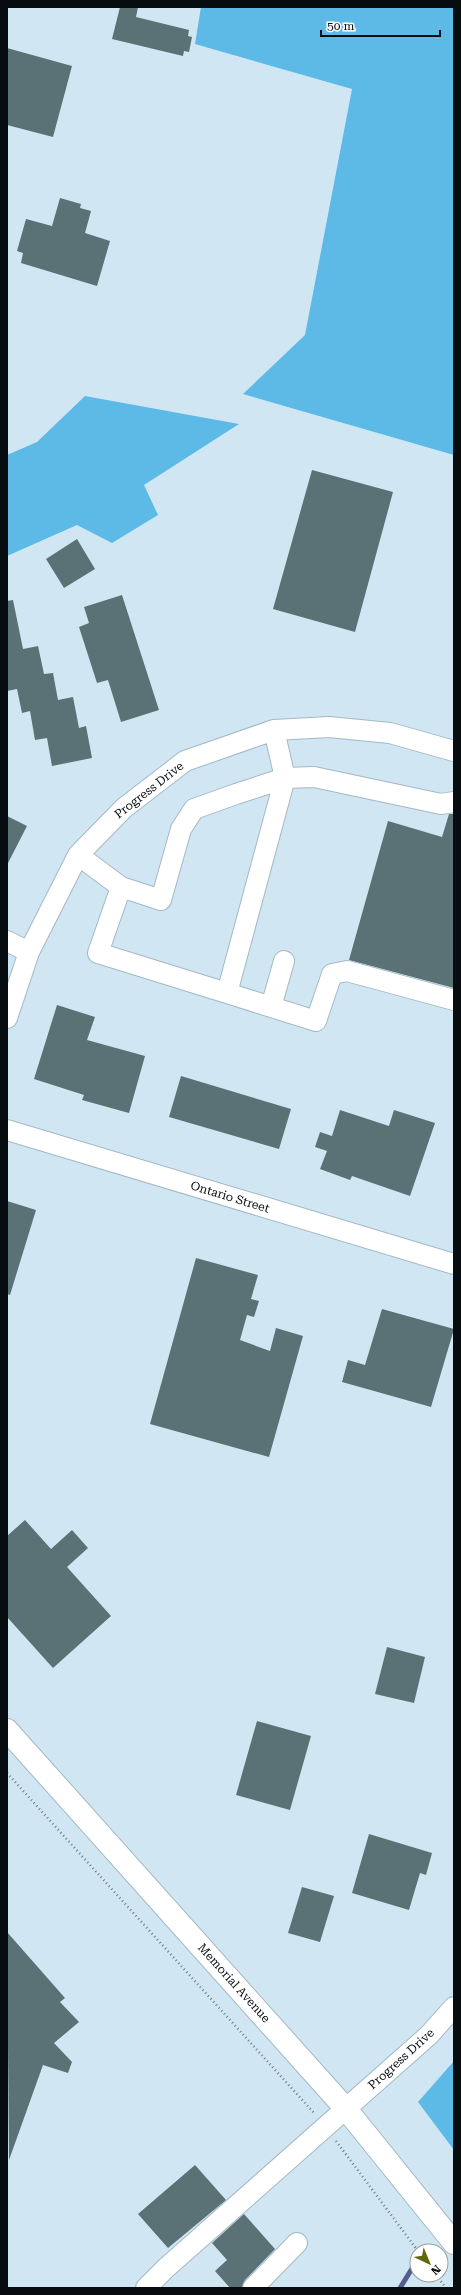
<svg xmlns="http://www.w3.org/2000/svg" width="461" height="2295" font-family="'Roboto Serif',serif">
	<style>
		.forest { fill: #5db9e5 }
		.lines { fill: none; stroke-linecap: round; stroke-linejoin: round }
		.stream { stroke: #555c8f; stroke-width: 5 }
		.building { fill: #5a7276 }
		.minor-casing { stroke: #a3b8c4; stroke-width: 22 }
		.major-casing { stroke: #a3b8c4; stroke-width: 24 }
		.path { stroke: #6d7c84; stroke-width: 2.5; stroke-dasharray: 1 3; stroke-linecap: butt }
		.minor { stroke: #fff; stroke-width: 20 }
		.major { stroke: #fff; stroke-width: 22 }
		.labels { text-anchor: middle; stroke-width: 4; stroke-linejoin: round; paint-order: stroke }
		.street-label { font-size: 12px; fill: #060c10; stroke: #fff }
	</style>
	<rect width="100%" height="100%" fill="#d0e7f3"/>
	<!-- forest -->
	<path class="forest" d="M 201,7 L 454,7 L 454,455 L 243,394 L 305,335 L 352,89 L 195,44 Z
		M 85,396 L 239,424 L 144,485 L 158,515 L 112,543 L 77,525 L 7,556 L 7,455 L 37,442 Z
		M 454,2061 L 454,2150 L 418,2102 Z"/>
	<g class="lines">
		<!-- stream -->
		<path class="stream" d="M 400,2288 L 416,2262"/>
	</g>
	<!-- building -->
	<path class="building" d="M 120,7 L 138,7 L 136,17 L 189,30 L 188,36 L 192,37 L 189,52 L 184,51 L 183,56 L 112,39 Z
		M 7,48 L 72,66 L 53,137 L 7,125 Z
		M 60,198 L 81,204 L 80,208 L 91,211 L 85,233 L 110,241 L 97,286 L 21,263 L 23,253 L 17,251 L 26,219 L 52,226 Z
		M 312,470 L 393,492 L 355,632 L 273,609 Z
		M 77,539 L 95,569 L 64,588 L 46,559 Z
		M 122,595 L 159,710 L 121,722 L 108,680 L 97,683 L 79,627 L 89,623 L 84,607 Z
		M 13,600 L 23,649 L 38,646 L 44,674 L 53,673 L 58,700 L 73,697 L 79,728 L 86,726 L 92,758 L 52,766 L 47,738 L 35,740 L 30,711 L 22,713 L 17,689 L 7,691 L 7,601 Z
		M 449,814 L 454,814 L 454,988 L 349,960 L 388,821 L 442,837 Z
		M 7,816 L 27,826 L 7,865 Z
		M 57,1005 L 95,1017 L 87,1040 L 145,1056 L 129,1113 L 82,1100 L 84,1095 L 34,1079 Z
		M 181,1076 L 291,1109 L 279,1149 L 169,1117 Z
		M 340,1110 L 389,1126 L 394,1110 L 435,1123 L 410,1196 L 352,1176 L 350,1180 L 320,1169 L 327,1151 L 315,1147 L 320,1132 L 332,1136 Z
		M 7,1201 L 36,1210 L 10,1295 L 7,1294 Z
		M 196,1258 L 258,1275 L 251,1299 L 259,1301 L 254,1317 L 247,1315 L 240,1340 L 270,1351 L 276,1328 L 303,1336 L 269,1457 L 150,1424 Z
		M 382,1309 L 454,1329 L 431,1407 L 342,1382 L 348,1360 L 365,1365 Z
		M 25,1520 L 51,1549 L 72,1530 L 88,1548 L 67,1567 L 111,1616 L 53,1668 L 7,1617 L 7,1536 Z
		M 387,1647 L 425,1657 L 414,1703 L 375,1694 Z
		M 257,1721 L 311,1736 L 290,1810 L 236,1795 Z
		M 369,1834 L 432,1853 L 426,1875 L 420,1873 L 409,1910 L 352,1893 Z
		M 302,1887 L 334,1896 L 320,1942 L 288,1933 Z
		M 7,1932 L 65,1998 L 60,2002 L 79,2022 L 54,2043 L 72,2062 L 68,2073 L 43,2065 L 9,2160 Z
		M 195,2165 L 226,2200 L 168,2248 L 138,2214 Z
		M 244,2214 L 275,2249 L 245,2280 L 242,2288 L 230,2288 L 215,2271 L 227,2260 L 212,2243 Z"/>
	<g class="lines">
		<defs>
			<path id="minor" d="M 274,730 L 285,778 L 227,993 L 98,953 L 121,887 L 161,900 L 181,829 L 194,809 L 236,794 L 285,778 L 314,777 L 441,804 L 454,802
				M 78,855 L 121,887
				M 7,941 L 29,952
				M 227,993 L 316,1021 L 332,974 L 347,971 L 454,1000
				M 271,1007 L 284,961
				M 7,1018 L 29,952 L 78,855 L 124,808 L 185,761 L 274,730 L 329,727 L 390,733 L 454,751
				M 7,1130 L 454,1264
				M 146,2288 L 166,2268 L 429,2035 L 454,2007
				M 253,2288 L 297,2243"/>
			<path id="major" d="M 7,1730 L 346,2109 L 454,2243"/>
		</defs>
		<!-- minor casing -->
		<use href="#minor" class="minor-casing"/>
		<!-- major casing -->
		<use href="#major" class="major-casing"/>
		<!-- path -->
		<path class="path" d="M 7,1773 L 314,2113
			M 336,2141 L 418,2251
			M 436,2275 L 446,2288"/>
		<!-- minor -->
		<use href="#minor" class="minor"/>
		<!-- major -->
		<use href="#major" class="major"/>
	</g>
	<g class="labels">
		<!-- street labels -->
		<g class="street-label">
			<text transform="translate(149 790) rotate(-38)" y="4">Progress Drive</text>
			<text transform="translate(230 1197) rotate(17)" y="4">Ontario Street</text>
			<text transform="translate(234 1983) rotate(48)" y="4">Memorial Avenue</text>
			<text transform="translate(401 2059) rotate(-42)" y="4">Progress Drive</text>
		</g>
	</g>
	<!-- border -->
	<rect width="461" height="2295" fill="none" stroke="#060c10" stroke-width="16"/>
	<!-- north arrow -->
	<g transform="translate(429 2263) rotate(136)"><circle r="19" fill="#ffffff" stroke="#9b9e9f"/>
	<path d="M0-3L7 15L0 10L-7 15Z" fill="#5f680a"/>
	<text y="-6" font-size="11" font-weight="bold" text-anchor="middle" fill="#060c10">N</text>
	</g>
	<!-- scale -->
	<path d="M321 30v6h119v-6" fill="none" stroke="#060c10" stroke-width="2"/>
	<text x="327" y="30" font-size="12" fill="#060c10" stroke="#ffffff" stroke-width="3" paint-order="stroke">50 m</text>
</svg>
